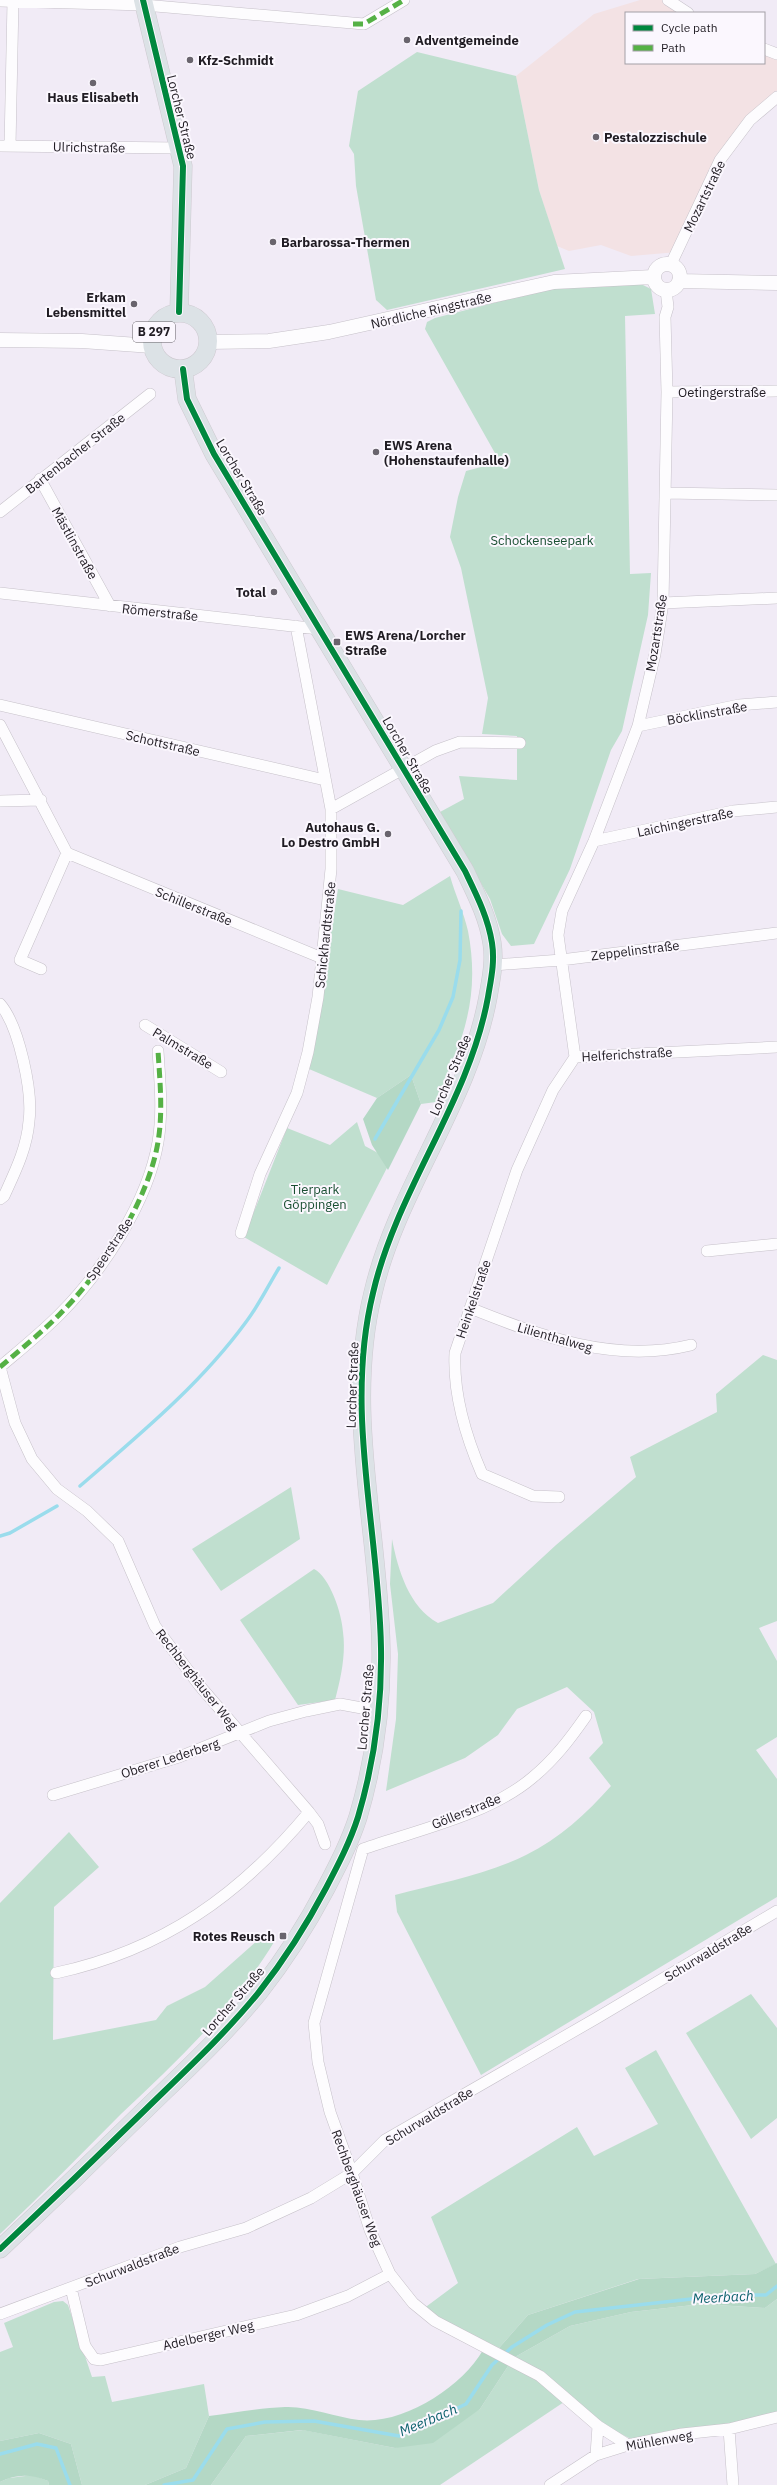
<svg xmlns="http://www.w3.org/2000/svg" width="777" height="2485" font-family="'IBM Plex Sans',sans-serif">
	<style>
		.education { fill: #f3e2e4 }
		.green { fill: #c0dfcf }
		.forest { fill: #b4d8c5 }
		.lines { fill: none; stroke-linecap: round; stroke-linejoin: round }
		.stream { stroke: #9adcec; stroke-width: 3.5 }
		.minor-casing { stroke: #c6c1c9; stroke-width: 12 }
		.tertiary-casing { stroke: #c6c1c9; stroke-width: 15 }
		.primary-casing { stroke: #cecad0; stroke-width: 19 }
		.minor { stroke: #fdfcfe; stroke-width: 11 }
		.tertiary { stroke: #fdfcfe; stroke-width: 14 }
		.primary { stroke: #dce2e6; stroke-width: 18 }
		.quiet { stroke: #55b145; stroke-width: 5; stroke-dasharray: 10 5; stroke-linecap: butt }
		.cycleway-casing { stroke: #fbf7fe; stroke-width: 8 }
		.cycleway { stroke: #00873e; stroke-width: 6 }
		.poi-dot { fill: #69646d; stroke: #fbf7fe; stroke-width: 1.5 }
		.labels { text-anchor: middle; stroke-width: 4; stroke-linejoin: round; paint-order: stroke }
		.shield { fill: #fbf7fe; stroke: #625e65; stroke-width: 1 }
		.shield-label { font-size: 12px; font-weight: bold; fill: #201c23 }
		.poi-label { font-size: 13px; font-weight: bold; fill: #201c23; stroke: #fbf7fe; text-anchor: start }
		.street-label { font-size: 13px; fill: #201c23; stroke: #fbf7fe }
		.park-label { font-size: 13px; fill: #194f32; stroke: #fbf7fe }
		.water-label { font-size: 14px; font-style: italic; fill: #0d626d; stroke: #fbf7fe }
	</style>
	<rect width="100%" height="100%" fill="#f1ebf6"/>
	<!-- education -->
	<path class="education" d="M 640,0 L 668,0 L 688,13 L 626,13 L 626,63 L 764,63 L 764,49 L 777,54 L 777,97 L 720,160 L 678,252 L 631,256 L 601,245 L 569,251 L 557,246 L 539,190 L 516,76 L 594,14 Z"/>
	<!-- green -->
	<path class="green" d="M 417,52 L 516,76 L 539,190 L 565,269 L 387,310 L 376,300 L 356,186 L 354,154 L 349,146 L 358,91 Z
		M 617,283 L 643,285 L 651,289 L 655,314 L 625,316 L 630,574 L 651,573 L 648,615 L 622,731 L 611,750 L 570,869 L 534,944 L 511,946 L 502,934 L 490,899 L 440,812 L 464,799 L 459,776 L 517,780 L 517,736 L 482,734 L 488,698 L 461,568 L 450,537 L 458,497 L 466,471 L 500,462 L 425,329 L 427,322 L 435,318 L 552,288 Z
		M 450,876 C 455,894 464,913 468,931 C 481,999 462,1042 436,1102 L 421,1104 L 411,1075 L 377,1098 L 309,1069 L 338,889 L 403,905 Z
		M 357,1122 L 365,1146 L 391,1160 L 327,1285 L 244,1237 L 287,1128 L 330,1145 Z
		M 763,1355 L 777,1360 L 777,1621 L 759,1628 L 777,1661 L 777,1737 L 756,1750 L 777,1779 L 777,1897 L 481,2075 L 397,1912 L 395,1895 C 439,1883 485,1875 526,1855 C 559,1839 587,1813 611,1786 L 589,1758 L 603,1743 L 594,1712 L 567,1687 L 517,1709 L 498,1735 L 465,1758 L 386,1791 L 396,1719 L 398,1654 L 390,1584 L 392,1539 C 398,1570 409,1607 438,1623 L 493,1603 L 556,1545 L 636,1477 L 630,1457 L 717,1412 L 716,1394 Z
		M 291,1487 L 300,1539 L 221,1591 L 192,1549 Z
		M 314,1569 C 330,1577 342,1614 343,1632 C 346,1654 341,1678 335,1700 L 298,1705 L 240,1620 Z
		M 69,1832 L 99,1867 L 54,1907 L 53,2040 L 156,2020 L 167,2006 L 205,1987 L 258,1940 L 274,1942 C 235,2007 176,2062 121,2114 C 81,2154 41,2195 0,2234 L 0,1903 Z
		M 751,1994 L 777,2028 L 777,2118 L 751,2139 L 686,2033 Z
		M 656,2050 L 776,2264 L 755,2274 L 638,2279 L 528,2315 L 499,2348 L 459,2330 L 423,2309 L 458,2283 L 431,2217 L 577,2127 L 594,2156 L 658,2124 L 625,2068 Z
		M 777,2299 L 777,2414 L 766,2417 L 637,2439 L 629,2438 L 613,2430 L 515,2357 L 570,2326 L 631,2312 L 702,2304 L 765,2308 Z
		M 63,2301 L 68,2305 L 92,2377 L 105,2376 L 112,2402 L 204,2384 L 209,2416 L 186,2468 L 145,2485 L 82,2485 L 71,2444 L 39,2433 L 0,2441 L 0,2352 L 13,2347 L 4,2323 L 54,2302 Z
		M 510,2363 L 541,2380 L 564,2402 L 440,2485 L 211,2485 L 246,2436 L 303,2430 L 395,2448 L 480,2409 Z
		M 33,2475 L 48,2481 L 49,2485 L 0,2485 L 0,2482 L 9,2478 Z"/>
	<!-- forest -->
	<path class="forest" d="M 411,1075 L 421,1104 L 388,1170 L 372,1145 L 363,1119 L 377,1098 Z
		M 777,2263 L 777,2299 L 765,2308 L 702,2304 L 631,2312 L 570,2326 L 515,2357 L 499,2348 L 528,2315 L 639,2279 L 755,2274 Z
		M 483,2350 L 510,2363 L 480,2409 L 433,2443 L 395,2448 L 302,2430 L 246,2436 L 211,2485 L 145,2485 L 186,2468 L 209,2416 C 234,2413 260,2408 285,2407 C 309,2406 335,2417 359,2420 C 403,2425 462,2387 483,2350 Z
		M 39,2433 L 71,2444 L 82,2485 L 49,2485 L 48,2481 C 31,2474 16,2474 0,2482 L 0,2441 Z"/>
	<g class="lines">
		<!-- stream -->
		<path class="stream" d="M 375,1139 L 439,1030 L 453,997 L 460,960 L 461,911
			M 80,1486 C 139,1435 200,1385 246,1322 C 259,1305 268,1286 279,1268
			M 0,1536 L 10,1533 L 57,1506
			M 0,2454 L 37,2444 L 56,2448 L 70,2485
			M 164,2485 L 193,2480 L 227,2429 L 265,2422 L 314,2421 L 399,2436 L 466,2404 L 492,2365 L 512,2347 L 547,2325 L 575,2312 L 727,2295 L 766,2295 L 777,2286"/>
		<defs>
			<path id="minor" d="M 668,0 L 688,13
				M 0,1 L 144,5 L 364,24 L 404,0
				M 764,49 L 777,54
				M 0,146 L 178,148
				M 10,146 L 13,1
				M 671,264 L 720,160 L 750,120 L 777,97
				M 666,290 L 668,307 L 665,317 L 667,392 L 663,603 L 655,654 L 638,726 L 594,841 L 562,911 L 558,935 L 575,1057 L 777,1047
				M 667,392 L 777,391
				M 40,479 L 110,606
				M 666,493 L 777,495
				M 0,512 L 150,394
				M 0,593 L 319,629
				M 663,603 L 777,598
				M 0,705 L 325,780
				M 0,725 L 67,853 L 322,958
				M 638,726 L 739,705 L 777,702
				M 0,801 L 41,800
				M 331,809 L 435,751 L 460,742 L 520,743
				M 594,841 L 733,811 L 777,807
				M 494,965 L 561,960 L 777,933
				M 41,969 L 20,960 L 67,853
				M 0,1004 C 19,1026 33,1092 29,1121 C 27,1148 15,1172 4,1196 L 0,1199
				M 145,1025 L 221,1072
				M 241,1233 L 260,1174 L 297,1093 L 308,1052 L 318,997 L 331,869 L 331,809 L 296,626
				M 707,1251 L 777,1244
				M 470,1308 C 540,1336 614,1364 691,1345
				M 0,1367 L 15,1423 L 32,1459 L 57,1489 L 87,1511 L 118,1541 L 155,1626 L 199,1685 L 309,1812 L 318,1824 L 325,1844
				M 0,1367 C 20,1350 41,1333 59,1315 C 102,1272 148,1202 158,1142 C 163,1112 160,1082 158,1051
				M 559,1497 L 533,1496 L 482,1474 C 466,1437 453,1394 455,1353 L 517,1170 L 553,1090 L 575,1057
				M 586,1716 C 570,1739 554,1760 532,1778 C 488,1815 417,1830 363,1849 L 314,2023 L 318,2062 L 330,2112 L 352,2173 L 370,2230 L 390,2274 L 413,2303 L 435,2321 L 540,2376 L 598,2426 L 596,2455
				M 53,1795 L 179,1757 L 269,1721 L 306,1711 L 340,1704 L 378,1711
				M 56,1973 C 163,1950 240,1895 309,1812
				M 71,2288 L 85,2346 L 94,2359 L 101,2360 L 296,2315 L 348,2296 L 390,2274
				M 0,2314 L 180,2247 L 246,2228 L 311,2198 L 352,2173 L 385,2140 L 595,2019 L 777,1911
				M 598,2426 L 628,2445
				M 729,2429 L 733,2485
				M 550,2485 L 596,2455 L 628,2445 L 682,2434 L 729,2429 L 777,2417"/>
			<path id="tertiary" d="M654 277a13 13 0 1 1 26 0a13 13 0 1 1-26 0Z
				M 679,281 L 777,283
				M 0,340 L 82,341 L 152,346
				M 209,342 L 269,341 L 329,332 L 554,282 L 653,277"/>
			<path id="primary" d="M 143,0 L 183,166 L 179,312
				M152 341a28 28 0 1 1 56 0a28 28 0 1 1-56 0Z
				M 0,2249 C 49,2203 98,2156 146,2109 C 184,2072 225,2034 259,1992 C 285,1959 307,1924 326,1888 C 338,1865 350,1842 358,1817 C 374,1763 382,1705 381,1648 C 379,1529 344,1411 373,1293 C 397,1189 469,1102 488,997 C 491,979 495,962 492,943 C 488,917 476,894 465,871 L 214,454 L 187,399 L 183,369"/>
		</defs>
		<!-- minor casing -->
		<use href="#minor" class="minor-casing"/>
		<!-- tertiary casing -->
		<use href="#tertiary" class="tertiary-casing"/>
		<!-- primary casing -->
		<use href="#primary" class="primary-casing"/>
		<!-- minor -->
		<use href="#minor" class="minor"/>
		<!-- tertiary -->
		<use href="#tertiary" class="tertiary"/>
		<!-- primary -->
		<use href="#primary" class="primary"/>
		<!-- quiet -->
		<path class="quiet" d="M 353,24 L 364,24 L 404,0
			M 0,1367 C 20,1350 41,1333 59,1315 C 102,1272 148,1202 158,1142 C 163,1112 160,1082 158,1051"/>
		<defs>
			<path id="cycleway" d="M 143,0 L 183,166 L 179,312
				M 0,2249 C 49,2203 98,2156 146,2109 C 184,2072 225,2034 259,1992 C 285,1959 307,1924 326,1888 C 338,1865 350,1842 358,1817 C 374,1763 382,1705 381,1648 C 379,1529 344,1411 373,1293 C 397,1189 469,1102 488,997 C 491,979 495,962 492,943 C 488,917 476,894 465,871 L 214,454 L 187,399 L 183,369"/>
		</defs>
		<!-- cycleway casing -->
		<use href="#cycleway" class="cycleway-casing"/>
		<!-- cycleway -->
		<use href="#cycleway" class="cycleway"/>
	</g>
	<!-- markers -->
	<g class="poi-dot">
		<circle cx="407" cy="40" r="4"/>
		<circle cx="190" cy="60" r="4"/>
		<circle cx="93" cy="83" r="4"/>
		<circle cx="596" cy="137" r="4"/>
		<circle cx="273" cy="242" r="4"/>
		<circle cx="134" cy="304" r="4"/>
		<circle cx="376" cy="452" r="4"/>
		<circle cx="274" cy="592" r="4"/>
		<rect x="333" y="638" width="8" height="8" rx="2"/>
		<circle cx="388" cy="834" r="4"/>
		<rect x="279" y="1932" width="8" height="8" rx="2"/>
	</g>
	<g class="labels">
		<!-- shield labels -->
		<rect class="shield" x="133" y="322" width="42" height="20" rx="3"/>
		<g class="shield-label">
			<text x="154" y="336">B 297</text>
		</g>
		<!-- poi labels -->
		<g class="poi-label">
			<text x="415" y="45">Adventgemeinde</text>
			<text x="198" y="65">Kfz-Schmidt</text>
			<text x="93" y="102" text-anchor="middle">Haus Elisabeth</text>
			<text x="604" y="142">Pestalozzischule</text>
			<text x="281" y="247">Barbarossa-Thermen</text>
			<text x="126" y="302" text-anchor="end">Erkam<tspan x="126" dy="15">Lebensmittel</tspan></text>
			<text x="384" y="450">EWS Arena<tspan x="384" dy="15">(Hohenstaufenhalle)</tspan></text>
			<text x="266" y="597" text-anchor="end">Total</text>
			<text x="345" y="640">EWS Arena/Lorcher<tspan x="345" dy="15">Straße</tspan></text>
			<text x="380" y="832" text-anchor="end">Autohaus G.<tspan x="380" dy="15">Lo Destro GmbH</tspan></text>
			<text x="275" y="1941" text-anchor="end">Rotes Reusch</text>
		</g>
		<!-- street labels -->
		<g class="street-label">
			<text transform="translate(182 117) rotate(76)" y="5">Lorcher Straße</text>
			<text transform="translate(89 147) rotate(1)" y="5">Ulrichstraße</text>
			<text transform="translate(704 196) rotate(-64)" y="5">Mozartstraße</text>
			<text transform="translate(431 310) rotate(-13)" y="5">Nördliche Ringstraße</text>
			<text x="722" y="397">Oetingerstraße</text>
			<text transform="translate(75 453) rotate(-38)" y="5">Bartenbacher Straße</text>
			<text transform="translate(242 477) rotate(59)" y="5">Lorcher Straße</text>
			<text transform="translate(75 543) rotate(61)" y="5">Mästlinstraße</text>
			<text transform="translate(160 612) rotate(6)" y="5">Römerstraße</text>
			<text transform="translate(656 633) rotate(-81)" y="5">Mozartstraße</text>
			<text transform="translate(707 713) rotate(-10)" y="5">Böcklinstraße</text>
			<text transform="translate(163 743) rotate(13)" y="5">Schottstraße</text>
			<text transform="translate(408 755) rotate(60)" y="5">Lorcher Straße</text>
			<text transform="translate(685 822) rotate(-12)" y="5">Laichingerstraße</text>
			<text transform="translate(194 906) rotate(22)" y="5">Schillerstraße</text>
			<text transform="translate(325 935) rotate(-84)" y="5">Schickhardtstraße</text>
			<text transform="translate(635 950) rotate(-7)" y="5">Zeppelinstraße</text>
			<text transform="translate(183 1048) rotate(31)" y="5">Palmstraße</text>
			<text transform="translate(627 1054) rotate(-3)" y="5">Helferichstraße</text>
			<text transform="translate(450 1075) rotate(-67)" y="5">Lorcher Straße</text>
			<text transform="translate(109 1249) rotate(-56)" y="5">Speerstraße</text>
			<text transform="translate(473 1299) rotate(-71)" y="5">Heinkelstraße</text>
			<text transform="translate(555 1337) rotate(16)" y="5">Lilienthalweg</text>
			<text transform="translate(352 1385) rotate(-88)" y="5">Lorcher Straße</text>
			<text transform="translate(197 1679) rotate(52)" y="5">Rechberghäuser Weg</text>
			<text transform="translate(365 1707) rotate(-85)" y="5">Lorcher Straße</text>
			<text transform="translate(170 1758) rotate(-18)" y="5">Oberer Lederberg</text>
			<text transform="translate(466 1811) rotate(-22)" y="5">Göllerstraße</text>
			<text transform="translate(708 1952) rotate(-31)" y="5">Schurwaldstraße</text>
			<text transform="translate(233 2001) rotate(-49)" y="5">Lorcher Straße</text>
			<text transform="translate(429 2116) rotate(-31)" y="5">Schurwaldstraße</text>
			<text transform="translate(357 2188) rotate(70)" y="5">Rechberghäuser Weg</text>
			<text transform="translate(132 2265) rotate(-21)" y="5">Schurwaldstraße</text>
			<text transform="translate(208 2335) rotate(-13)" y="5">Adelberger Weg</text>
			<text transform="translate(659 2440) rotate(-10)" y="5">Mühlenweg</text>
		</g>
		<!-- park labels -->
		<g class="park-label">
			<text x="542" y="545">Schockenseepark</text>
			<text x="315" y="1194">Tierpark<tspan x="315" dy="15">Göppingen</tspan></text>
		</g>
		<!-- water labels -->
		<g class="water-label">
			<text transform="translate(723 2297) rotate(-3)" y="5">Meerbach</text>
			<text transform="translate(428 2420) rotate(-23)" y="5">Meerbach</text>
		</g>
	</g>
	<!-- legend -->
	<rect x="625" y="12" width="140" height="52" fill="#fbf7fe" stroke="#a39fa6"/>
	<rect x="633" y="25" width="20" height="6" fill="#00873e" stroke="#a39fa6"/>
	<text x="661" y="32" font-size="12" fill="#201c23">Cycle path</text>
	<rect x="633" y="45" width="20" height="6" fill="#55b145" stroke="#a39fa6"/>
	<text x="661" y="52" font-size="12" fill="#201c23">Path</text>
</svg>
